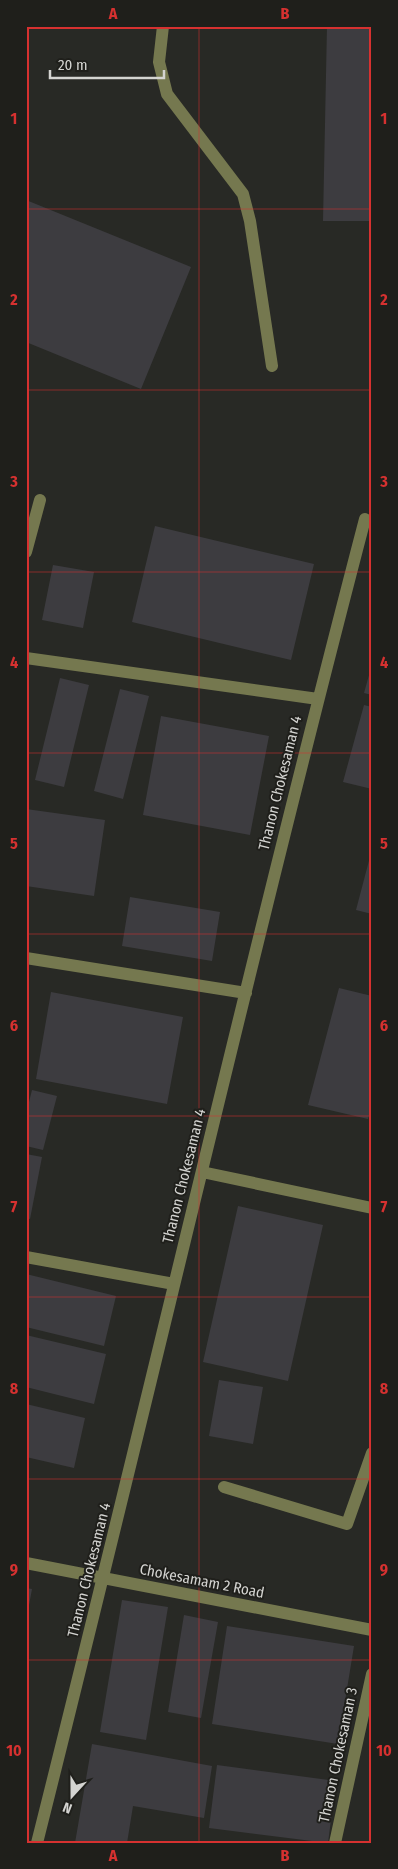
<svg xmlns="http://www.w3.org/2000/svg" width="398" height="1869" font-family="'Fira Sans Condensed',sans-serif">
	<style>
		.building { fill: #3d3c40 }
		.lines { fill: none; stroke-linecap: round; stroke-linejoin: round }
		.minor { stroke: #75784f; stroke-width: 12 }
		.grid { fill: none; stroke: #d63130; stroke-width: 1; stroke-opacity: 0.55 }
		.labels { text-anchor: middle; stroke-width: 4; stroke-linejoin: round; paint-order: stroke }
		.street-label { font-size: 15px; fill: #d4d4d1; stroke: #1f1f1b }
		.neatline { fill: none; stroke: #d63130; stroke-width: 2 }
		.grid-label { font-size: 16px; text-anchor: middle; font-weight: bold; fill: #d63130 }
	</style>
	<rect width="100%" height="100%" fill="#282925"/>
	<!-- building -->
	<path class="building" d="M 327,26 L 372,26 L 370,221 L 323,221 Z
		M 26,200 L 191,267 L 141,389 L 26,342 Z
		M 155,526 L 314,564 L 291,660 L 132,622 Z
		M 53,565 L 94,572 L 83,628 L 42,620 Z
		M 371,668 L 372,668 L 372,695 L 364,693 Z
		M 60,678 L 89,685 L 64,787 L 35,780 Z
		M 120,689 L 149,696 L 123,799 L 94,791 Z
		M 364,705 L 372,707 L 372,789 L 343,782 Z
		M 161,716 L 269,736 L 250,835 L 143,815 Z
		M 26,809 L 105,820 L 94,896 L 26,886 Z
		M 371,853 L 372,853 L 372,914 L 356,910 Z
		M 130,897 L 220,912 L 212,961 L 122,946 Z
		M 339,988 L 372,996 L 372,1105 L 368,1119 L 308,1105 Z
		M 51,992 L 183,1017 L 167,1104 L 36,1079 Z
		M 32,1090 L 57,1096 L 43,1150 L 26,1146 L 26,1114 Z
		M 26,1154 L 42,1157 L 30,1219 L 26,1218 Z
		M 238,1206 L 323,1225 L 288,1381 L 203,1362 Z
		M 26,1274 L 116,1296 L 104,1346 L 26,1327 Z
		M 26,1335 L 106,1354 L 94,1404 L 26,1387 Z
		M 219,1380 L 263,1387 L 253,1444 L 209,1436 Z
		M 26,1404 L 85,1418 L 74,1468 L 26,1457 Z
		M 26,1588 L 32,1589 L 27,1616 L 26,1616 Z
		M 122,1600 L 168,1607 L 146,1740 L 100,1732 Z
		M 184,1615 L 218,1622 L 201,1718 L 168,1712 Z
		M 227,1626 L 354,1646 L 338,1744 L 212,1724 Z
		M 92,1744 L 212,1766 L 204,1818 L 133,1806 L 127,1843 L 75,1843 Z
		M 217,1765 L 336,1781 L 328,1843 L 209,1828 Z"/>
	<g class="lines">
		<!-- minor -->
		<path class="minor" d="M 163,26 L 159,62 L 167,94 L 243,194 L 250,221 L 272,366
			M 26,552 L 40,500
			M 26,658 L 318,699
			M 26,958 L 246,993
			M 202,1172 L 372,1208
			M 26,1257 L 174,1284
			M 224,1487 L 347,1524 L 372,1453
			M 26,1563 L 372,1630
			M 37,1843 C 148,1402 250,959 365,519
			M 335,1843 L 372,1674"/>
	</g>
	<!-- grid -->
	<path class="grid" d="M 199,26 L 199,1843M 26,209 L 372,209M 26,390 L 372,390M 26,572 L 372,572M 26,753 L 372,753M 26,934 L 372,934M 26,1116 L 372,1116M 26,1297 L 372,1297M 26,1479 L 372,1479M 26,1660 L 372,1660"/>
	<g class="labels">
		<!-- street labels -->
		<g class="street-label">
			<text transform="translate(280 783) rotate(-76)" y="5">Thanon Chokesaman 4</text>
			<text transform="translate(184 1176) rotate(-76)" y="5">Thanon Chokesaman 4</text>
			<text transform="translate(89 1570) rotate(-76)" y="5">Thanon Chokesaman 4</text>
			<text transform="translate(202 1581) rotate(11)" y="5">Chokesamam 2 Road</text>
			<text transform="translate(338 1755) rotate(-78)" y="5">Thanon Chokesaman 3</text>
		</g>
	</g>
	<!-- border -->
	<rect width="398" height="1869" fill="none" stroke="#1f1f1b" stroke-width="55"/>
	<!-- north arrow -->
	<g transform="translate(72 1796) rotate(201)" stroke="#1f1f1b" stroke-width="4" paint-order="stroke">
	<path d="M0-4L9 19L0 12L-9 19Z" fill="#d4d4d1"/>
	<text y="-8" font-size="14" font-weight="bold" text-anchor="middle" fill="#d4d4d1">N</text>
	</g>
	<!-- scale -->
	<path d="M50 70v8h114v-8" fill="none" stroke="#d4d4d1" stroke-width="2.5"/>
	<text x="58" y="70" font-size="15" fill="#d4d4d1" stroke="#1f1f1b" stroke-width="4" paint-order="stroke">20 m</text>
	<rect x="28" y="28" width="342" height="1814" class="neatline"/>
	<g class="grid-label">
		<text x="113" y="19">A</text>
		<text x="285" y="19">B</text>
		<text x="14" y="124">1</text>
		<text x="384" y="124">1</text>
		<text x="14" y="305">2</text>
		<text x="384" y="305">2</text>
		<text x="14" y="487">3</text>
		<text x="384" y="487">3</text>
		<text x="14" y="668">4</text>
		<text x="384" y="668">4</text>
		<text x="14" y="849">5</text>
		<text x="384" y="849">5</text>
		<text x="14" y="1031">6</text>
		<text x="384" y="1031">6</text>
		<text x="14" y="1212">7</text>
		<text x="384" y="1212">7</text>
		<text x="14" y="1394">8</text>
		<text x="384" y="1394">8</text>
		<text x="14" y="1575">9</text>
		<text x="384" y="1575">9</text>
		<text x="14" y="1756">10</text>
		<text x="384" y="1756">10</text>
		<text x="113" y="1861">A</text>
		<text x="285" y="1861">B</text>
	</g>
</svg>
